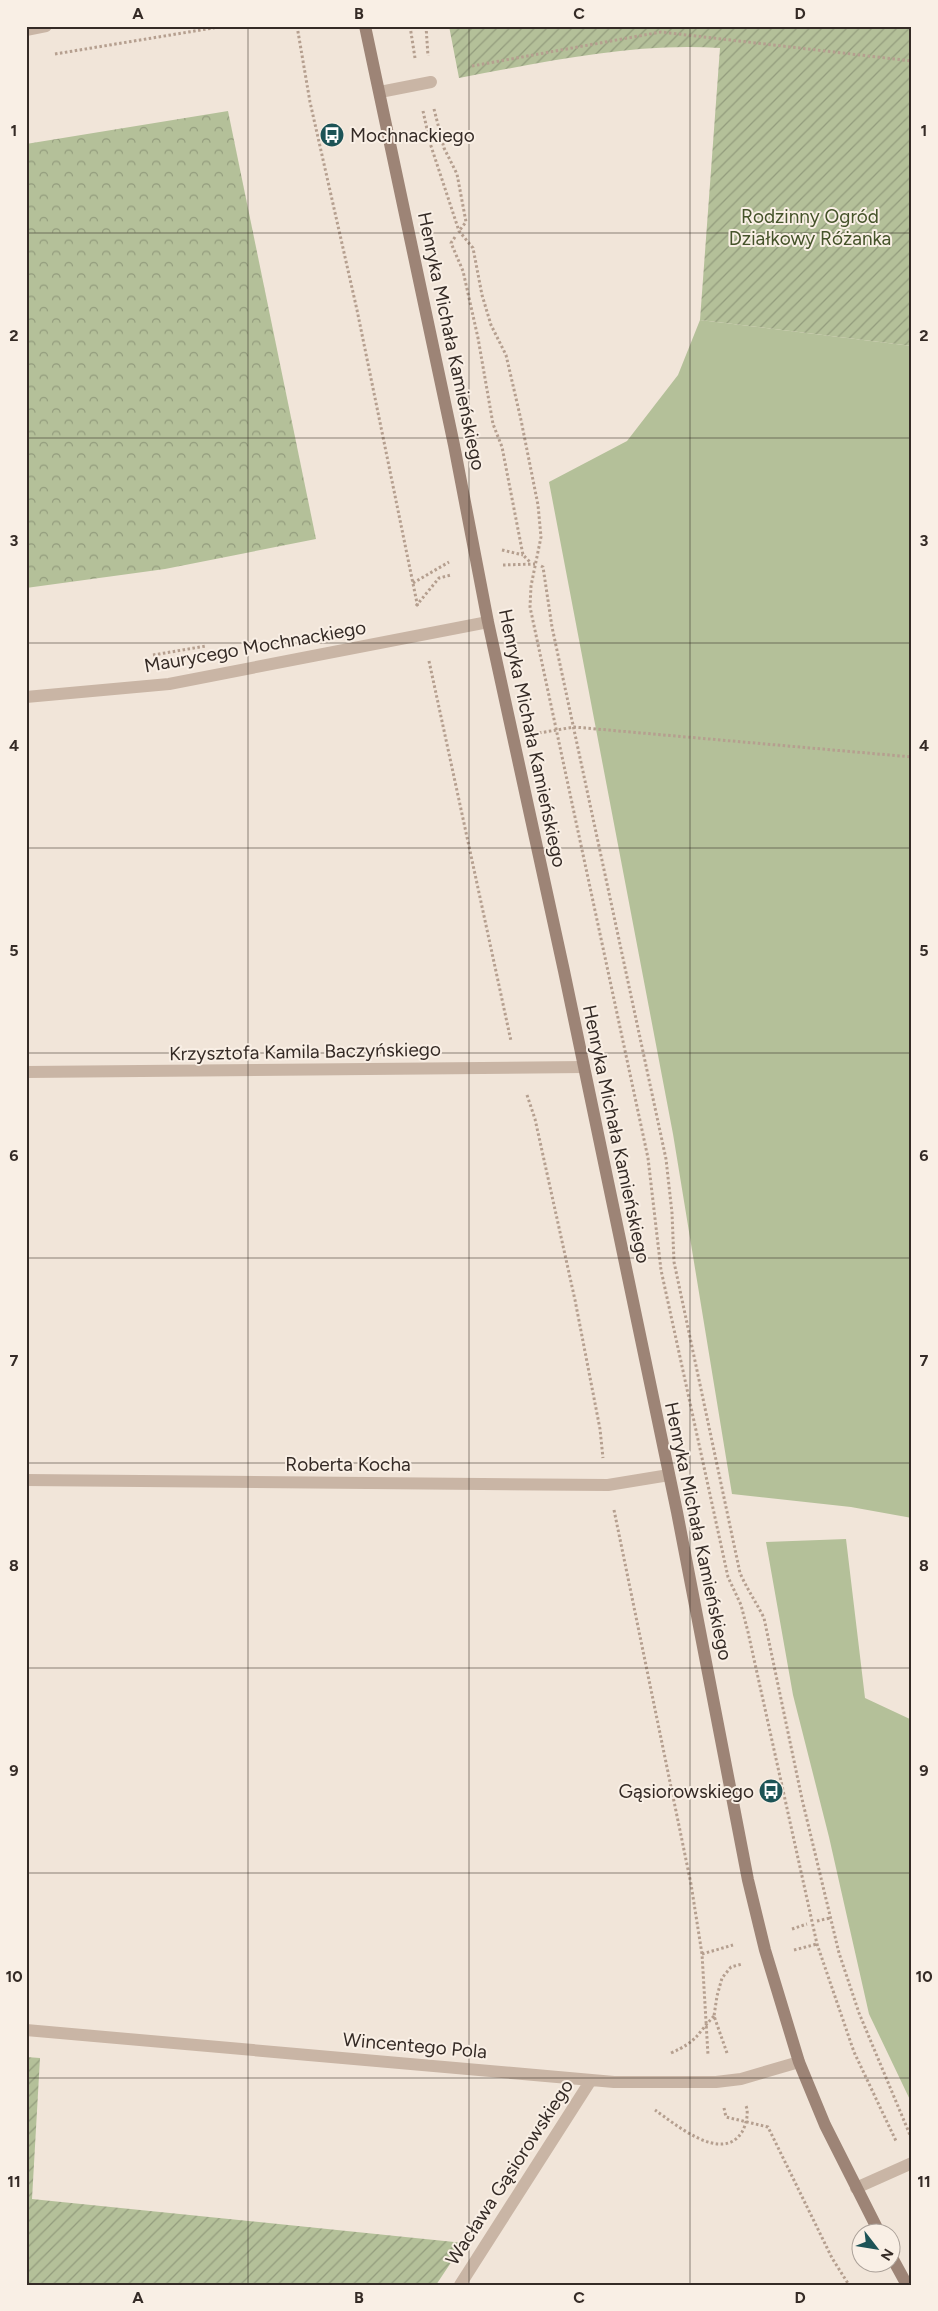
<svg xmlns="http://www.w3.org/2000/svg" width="938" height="2311" font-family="Figtree,sans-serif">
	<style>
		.grass { fill: #b4c099 }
		.park { fill: url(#park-crowns) }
		.garden { fill: url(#garden-furrows) }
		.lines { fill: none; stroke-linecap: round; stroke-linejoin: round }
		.path { stroke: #b59f8f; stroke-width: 3; stroke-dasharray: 2.5 2.5; stroke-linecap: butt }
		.lane { stroke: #c9b5a5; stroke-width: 12 }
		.street { stroke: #c9b5a5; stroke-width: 12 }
		.secondary { stroke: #9d8476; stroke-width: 12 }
		.grid { fill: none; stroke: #352b26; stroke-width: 1; stroke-opacity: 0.55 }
		.labels { text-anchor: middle; stroke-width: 4; stroke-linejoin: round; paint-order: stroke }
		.poi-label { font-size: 19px; fill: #352b26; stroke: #f9efe5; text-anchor: start }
		.park-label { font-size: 19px; fill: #45532a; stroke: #f9efe5 }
		.street-label { font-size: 19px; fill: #352b26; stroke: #f9efe5 }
		.neatline { fill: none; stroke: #352b26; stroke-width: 2 }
		.grid-label { font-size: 16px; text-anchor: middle; font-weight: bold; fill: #352b26 }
	</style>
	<defs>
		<pattern id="park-crowns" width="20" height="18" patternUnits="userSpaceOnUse" patternTransform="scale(1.25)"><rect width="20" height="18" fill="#b4c099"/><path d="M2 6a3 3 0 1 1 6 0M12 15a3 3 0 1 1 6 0" fill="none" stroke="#939c7d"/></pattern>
		<pattern id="garden-furrows" width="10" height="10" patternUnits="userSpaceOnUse" patternTransform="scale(1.25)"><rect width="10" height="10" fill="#b4c099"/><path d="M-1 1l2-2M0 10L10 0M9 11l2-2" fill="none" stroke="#939c7d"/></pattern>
	</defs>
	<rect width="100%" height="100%" fill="#f1e5d9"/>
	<!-- grass -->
	<path class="grass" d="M 700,320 L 912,346 L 912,1518 L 851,1507 L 732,1494 L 673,1134 L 549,482 L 627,441 L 678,375 Z
		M 846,1539 L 865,1698 L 912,1720 L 912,2104 L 869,2014 L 829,1837 L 793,1695 L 766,1542 Z"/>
	<!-- park -->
	<path class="park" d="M 228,111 L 316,539 L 165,569 L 26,588 L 26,144 Z"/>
	<!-- garden -->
	<path class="garden" d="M 449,26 L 912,26 L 912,346 L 700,320 L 720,48 C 633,42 545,62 459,78 Z
		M 26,2057 L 40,2058 L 32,2199 L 464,2243 L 436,2285 L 26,2285 Z"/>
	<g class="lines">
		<!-- path -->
		<path class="path" d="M 297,26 L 310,102 L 357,310 L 418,608
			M 410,26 L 415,58
			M 426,26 L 428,56
			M 55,54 L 225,26
			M 472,66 L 661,32 L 912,61
			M 434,109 L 444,148 L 457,174 L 466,222 L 459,231
			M 423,111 L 430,143 L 459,231 L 473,248 L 482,295 L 491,325 L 506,355 L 521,420 L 538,505 L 541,537 L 531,586 L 530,607 L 648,1158 L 661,1270 L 728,1577 L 741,1605 L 748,1632 L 817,1944 L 854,2052 L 896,2141
			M 455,237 L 451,243 L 463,271 L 478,338 L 493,424 L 502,447 L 523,555 L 530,562
			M 502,550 L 523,555
			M 503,565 L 535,564
			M 541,566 L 543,567 L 552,627 L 666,1159 L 672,1213 L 674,1262 L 740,1573 C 747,1589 756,1602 764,1618 L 802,1799 L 839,1953 L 859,2013 L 910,2135
			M 413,583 L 449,562
			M 416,606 L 439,578 L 451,575
			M 153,655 L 206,646
			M 429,661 L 511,1041
			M 539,733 L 574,727 L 912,757
			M 527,1095 L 535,1119 L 575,1300 L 600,1429 L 603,1458
			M 614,1510 L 691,1884 L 702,1954 L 708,2055
			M 817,1921 L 830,1918
			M 792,1929 L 807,1924
			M 794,1950 L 817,1944
			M 702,1954 L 733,1945
			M 671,2053 C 698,2041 696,2035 714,2016
			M 727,2053 L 714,2016 L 717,1996 L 722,1978 L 731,1967 L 742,1964
			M 724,2108 L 726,2117 L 768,2127 L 832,2258 L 849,2285
			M 655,2110 C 675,2124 722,2164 742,2132 C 746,2125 749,2113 746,2106"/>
		<!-- lane -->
		<path class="lane" d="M 380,92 L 431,82"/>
		<!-- street -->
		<path class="street" d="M 26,30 L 46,26
			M 26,697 L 169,684 L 488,622
			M 26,1072 L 584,1067
			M 26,1480 L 608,1485 L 669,1475
			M 26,2030 L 614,2082 L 716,2082 L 741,2079 L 799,2062
			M 856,2188 L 912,2163
			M 460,2285 L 591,2080"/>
		<!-- secondary -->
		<path class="secondary" d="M 365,26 L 454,445 L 488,622 L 564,971 L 677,1512 L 748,1880 L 765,1950 L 799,2062 L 825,2125 L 880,2234
			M 890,2254 L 907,2285"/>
	</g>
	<!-- grid -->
	<path class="grid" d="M 248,26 L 248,2285M 469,26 L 469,2285M 690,26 L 690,2285M 26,233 L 912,233M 26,438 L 912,438M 26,643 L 912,643M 26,848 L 912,848M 26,1053 L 912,1053M 26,1258 L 912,1258M 26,1463 L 912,1463M 26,1668 L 912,1668M 26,1873 L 912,1873M 26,2078 L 912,2078"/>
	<!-- icons -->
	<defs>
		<symbol id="bus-disc" viewBox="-11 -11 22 22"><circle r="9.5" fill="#1c5356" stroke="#f9efe5"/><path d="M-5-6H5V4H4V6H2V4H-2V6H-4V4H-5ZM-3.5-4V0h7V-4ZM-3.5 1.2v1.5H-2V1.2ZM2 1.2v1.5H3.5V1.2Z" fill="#fff"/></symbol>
	</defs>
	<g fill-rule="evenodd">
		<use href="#bus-disc" x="318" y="121" width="28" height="28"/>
		<use href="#bus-disc" x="757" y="1777" width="28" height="28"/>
	</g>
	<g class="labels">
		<!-- poi labels -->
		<g class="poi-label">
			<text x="350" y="142">Mochnackiego</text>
			<text x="754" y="1798" text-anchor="end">Gąsiorowskiego</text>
		</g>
		<!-- park labels -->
		<g class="park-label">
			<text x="810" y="223">Rodzinny Ogród<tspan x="810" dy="22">Działkowy Różanka</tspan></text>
		</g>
		<!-- street labels -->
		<g class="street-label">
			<text transform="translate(452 341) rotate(78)" y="7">Henryka Michała Kamieńskiego</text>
			<text transform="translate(255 646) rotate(-10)" y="7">Maurycego Mochnackiego</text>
			<text transform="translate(533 738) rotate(78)" y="7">Henryka Michała Kamieńskiego</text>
			<text transform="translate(305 1051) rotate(-1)" y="7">Krzysztofa Kamila Baczyńskiego</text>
			<text transform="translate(617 1134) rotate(78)" y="7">Henryka Michała Kamieńskiego</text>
			<text x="348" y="1471">Roberta Kocha</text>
			<text transform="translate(699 1531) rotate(78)" y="7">Henryka Michała Kamieńskiego</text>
			<text transform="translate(415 2045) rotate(5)" y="7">Wincentego Pola</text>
			<text transform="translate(509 2172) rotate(-57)" y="7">Wacława Gąsiorowskiego</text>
		</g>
	</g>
	<!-- border -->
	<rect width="938" height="2311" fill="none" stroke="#f9efe5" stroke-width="55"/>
	<!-- north arrow -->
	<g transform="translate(876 2248) rotate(121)"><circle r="24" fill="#f9efe5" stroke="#aba199"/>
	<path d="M0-4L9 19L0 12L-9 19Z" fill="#1c5356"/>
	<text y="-8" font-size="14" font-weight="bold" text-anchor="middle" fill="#352b26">N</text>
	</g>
	<rect x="28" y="28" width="882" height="2256" class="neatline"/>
	<g class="grid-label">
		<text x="138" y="19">A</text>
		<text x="359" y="19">B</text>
		<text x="579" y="19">C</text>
		<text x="800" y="19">D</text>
		<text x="14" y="136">1</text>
		<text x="924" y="136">1</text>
		<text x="14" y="341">2</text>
		<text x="924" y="341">2</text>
		<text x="14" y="546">3</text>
		<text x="924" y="546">3</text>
		<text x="14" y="751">4</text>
		<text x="924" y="751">4</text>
		<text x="14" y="956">5</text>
		<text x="924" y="956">5</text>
		<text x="14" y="1161">6</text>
		<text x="924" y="1161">6</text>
		<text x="14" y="1366">7</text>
		<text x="924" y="1366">7</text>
		<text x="14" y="1571">8</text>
		<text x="924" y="1571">8</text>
		<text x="14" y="1776">9</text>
		<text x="924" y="1776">9</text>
		<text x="14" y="1982">10</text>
		<text x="924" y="1982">10</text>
		<text x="14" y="2187">11</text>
		<text x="924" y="2187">11</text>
		<text x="138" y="2303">A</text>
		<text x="359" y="2303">B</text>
		<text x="579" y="2303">C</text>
		<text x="800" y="2303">D</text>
	</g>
</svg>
